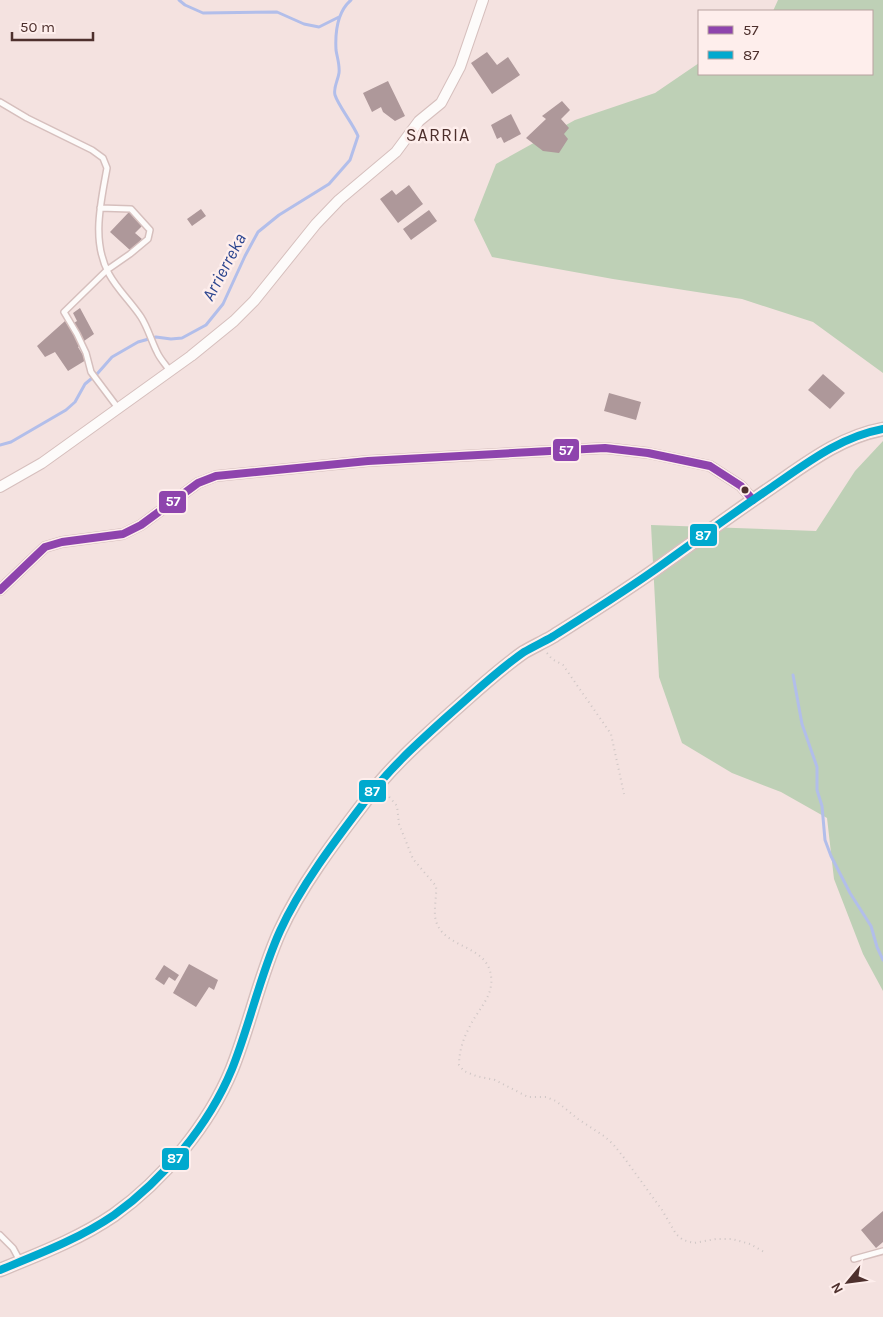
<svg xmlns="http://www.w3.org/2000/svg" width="883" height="1317" font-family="Karla,sans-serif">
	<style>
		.green { fill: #bed0b6 }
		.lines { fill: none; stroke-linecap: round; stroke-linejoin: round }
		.stream { stroke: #b2beea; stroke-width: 3 }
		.building { fill: #ae989a }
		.service-casing { stroke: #d6bfbd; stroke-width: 8 }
		.minor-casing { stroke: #d6bfbd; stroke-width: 12 }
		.tertiary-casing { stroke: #d6bfbd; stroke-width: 15 }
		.path { stroke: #cfc6c5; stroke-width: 2; stroke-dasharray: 1 4; stroke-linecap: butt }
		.service { stroke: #fdfbfa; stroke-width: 5 }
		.minor { stroke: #fdfbfa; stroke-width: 10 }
		.tertiary { stroke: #fdfbfa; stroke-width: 12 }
		.bus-1-casing { stroke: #feeeec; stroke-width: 11 }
		.bus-2-casing { stroke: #feeeec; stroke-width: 11 }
		.bus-1 { stroke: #8e44ad; stroke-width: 8 }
		.bus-2 { stroke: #00a9ce; stroke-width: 8 }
		.bus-dot { fill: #4e302d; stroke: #feeeec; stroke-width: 2 }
		.labels { text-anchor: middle; stroke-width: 5; stroke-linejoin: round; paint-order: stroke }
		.neighbourhood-label { font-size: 18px; letter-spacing: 1px; fill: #4e302d; stroke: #feeeec }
		.water-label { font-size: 18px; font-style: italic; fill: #2c458f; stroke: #feeeec }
		.line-badge { stroke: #feeeec; stroke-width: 2 }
		.badge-label { font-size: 14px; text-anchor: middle; font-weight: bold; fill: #fff }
	</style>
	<rect width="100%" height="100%" fill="#f4e2e0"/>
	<!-- green -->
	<path class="green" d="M 778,0 L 883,0 L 883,373 L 813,322 L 742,299 L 613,279 L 492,257 L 474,220 L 496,164 L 575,120 L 655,93 L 699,63 L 699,74 L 872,74 L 872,11 L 773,11 Z
		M 883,441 L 883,991 L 863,954 L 834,879 L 827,818 L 781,792 L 732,773 L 682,743 L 659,677 L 651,525 L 816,531 L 855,471 Z"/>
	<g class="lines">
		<!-- stream -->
		<path class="stream" d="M 179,0 L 185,5 L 203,13 L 277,12 L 304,24 L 319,27 L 339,17
			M 0,445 L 11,442 L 66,410 L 75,402 L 85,384 L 97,374 L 112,357 L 138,342 L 156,337 L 171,339 L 182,338 L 206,325 L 223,304 L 245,256 L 258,232 L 279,215 L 329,184 L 350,160 L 358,136 C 353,124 338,105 335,95 C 333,88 338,80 339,73 C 340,65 337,57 336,50 C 335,32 337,12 351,0
			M 793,675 L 802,724 L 817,767 L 817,790 L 822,806 L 825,840 L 831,856 L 850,893 L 871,926 L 877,947 L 883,960"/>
	</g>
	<!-- building -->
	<path class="building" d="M 487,52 L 497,65 L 508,57 L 520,75 L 492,94 L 471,63 Z
		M 388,81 L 405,116 L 395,121 L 383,112 L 381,107 L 372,112 L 363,93 Z
		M 562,101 L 570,110 L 561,119 L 569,128 L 564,134 L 568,139 L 559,153 L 543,151 L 526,138 L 546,119 L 542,116 Z
		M 511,114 L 521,134 L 504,143 L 501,137 L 497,139 L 491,125 Z
		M 409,185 L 423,204 L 398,223 L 380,199 L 392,190 L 396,195 Z
		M 201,209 L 206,216 L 192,226 L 187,219 Z
		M 429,210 L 437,221 L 411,240 L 403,229 Z
		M 129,212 L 142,226 L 135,233 L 142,239 L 131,251 L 110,232 Z
		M 80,308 L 94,334 L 84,341 L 74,323 L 77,321 L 73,313 Z
		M 65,321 L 81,345 L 78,347 L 86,360 L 68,371 L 55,352 L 45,357 L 37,346 Z
		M 823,374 L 845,393 L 830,409 L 808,390 Z
		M 609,393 L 641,402 L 636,420 L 604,411 Z
		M 189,964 L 218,980 L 214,990 L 209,987 L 196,1007 L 173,993 Z
		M 164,965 L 179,975 L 175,981 L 169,977 L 164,985 L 155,979 Z
		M 883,1211 L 883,1242 L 876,1248 L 861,1230 Z"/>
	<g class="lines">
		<defs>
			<path id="service" d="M 0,102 L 27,118 L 92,150 L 103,158 L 107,168 C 101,202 91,241 109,274 C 117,289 131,302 141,317 C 148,328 151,340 157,352 C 160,359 166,365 170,371
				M 100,208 L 131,209 L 150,230 L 148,239 L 130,254 L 107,270 L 64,312 L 77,334 L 86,353 L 91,372 L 118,408
				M 0,1235 L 13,1248 L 20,1261
				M 854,1259 L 883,1251"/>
			<path id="minor" d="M 0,487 L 42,463 L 191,356 L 234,321 L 254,301 L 316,224 L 339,200 L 396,152 L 419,121 L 441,103 L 460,67 L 483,0
				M 0,590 L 45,547 L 62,542 L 123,534 L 141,525 L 198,483 L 216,476 L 368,461 L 605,448 L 648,453 L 710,466 L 741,486 L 753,500"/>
			<path id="tertiary" d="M 0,1270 C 39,1254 79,1239 114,1215 C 163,1180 209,1125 232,1069 C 250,1024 260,975 280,931 C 300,887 334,842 363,804 C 388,769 420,741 451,713 C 475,692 498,670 524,652 C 533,647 543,642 552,637 C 590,613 627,590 663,564 C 699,538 735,512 772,487 C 807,463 840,437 883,429"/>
		</defs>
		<!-- service casing -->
		<use href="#service" class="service-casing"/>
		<!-- minor casing -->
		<use href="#minor" class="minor-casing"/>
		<!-- tertiary casing -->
		<use href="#tertiary" class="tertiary-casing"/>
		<!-- path -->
		<path class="path" d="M 547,653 L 552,659 L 563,665 L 611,734 L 624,794
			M 386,793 L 397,806 L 399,824 L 413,859 L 436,886 C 437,897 433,911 436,921 C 444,949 487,944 491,976 C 494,997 477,1010 469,1028 C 463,1039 459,1052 459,1065 L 464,1071 L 476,1076 L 495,1080 L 528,1097 L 546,1097 L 556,1101 L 578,1119 L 604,1136 L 613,1144 L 625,1159 L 662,1210 L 676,1234 L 683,1240 L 694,1243 L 716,1239 L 732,1239 L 750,1244 L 764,1252"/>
		<!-- service -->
		<use href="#service" class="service"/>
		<!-- minor -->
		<use href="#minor" class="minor"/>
		<!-- tertiary -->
		<use href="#tertiary" class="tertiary"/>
		<defs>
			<path id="bus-1" d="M 0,590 L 45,547 L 62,542 L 123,534 L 141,525 L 198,483 L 216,476 L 368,461 L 605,448 L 648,453 L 710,466 L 741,486 L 753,500"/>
			<path id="bus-2" d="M 0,1270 C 39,1254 79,1239 114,1215 C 163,1180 209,1125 232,1069 C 250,1024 260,975 280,931 C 300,887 334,842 363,804 C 388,769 420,741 451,713 C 475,692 498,670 524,652 C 533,647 543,642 552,637 C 590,613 627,590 663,564 C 699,538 735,512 772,487 C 807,463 840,437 883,429"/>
		</defs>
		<!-- bus-1 casing -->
		<use href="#bus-1" class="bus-1-casing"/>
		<!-- bus-2 casing -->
		<use href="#bus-2" class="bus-2-casing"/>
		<!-- bus-1 -->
		<use href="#bus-1" class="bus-1"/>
		<!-- bus-2 -->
		<use href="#bus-2" class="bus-2"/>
	</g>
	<!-- markers -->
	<circle class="bus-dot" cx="745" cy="490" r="4.5"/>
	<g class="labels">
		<!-- neighbourhood labels -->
		<g class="neighbourhood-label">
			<text x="438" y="141">SARRIA</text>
		</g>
		<!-- water labels -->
		<g class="water-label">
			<text transform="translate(224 267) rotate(-62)" y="6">Arrierreka</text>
		</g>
	</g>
	<g class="line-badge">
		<rect x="552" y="438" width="28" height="24" rx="5" fill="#8e44ad"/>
		<rect x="158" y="490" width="29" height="24" rx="5" fill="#8e44ad"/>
		<rect x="689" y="523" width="29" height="24" rx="5" fill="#00a9ce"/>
		<rect x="358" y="779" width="29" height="24" rx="5" fill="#00a9ce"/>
		<rect x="161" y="1147" width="29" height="24" rx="5" fill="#00a9ce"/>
	</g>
	<g class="badge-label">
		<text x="566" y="455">57</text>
		<text x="173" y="506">57</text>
		<text x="703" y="540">87</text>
		<text x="372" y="796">87</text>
		<text x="175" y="1163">87</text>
	</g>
	<!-- legend -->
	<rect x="698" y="10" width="175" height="65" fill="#feeeec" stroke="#b8a2a0"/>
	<rect x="708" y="26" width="25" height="8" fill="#8e44ad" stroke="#b8a2a0"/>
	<text x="743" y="35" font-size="15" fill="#4e302d">57</text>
	<rect x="708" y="51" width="25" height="8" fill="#00a9ce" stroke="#b8a2a0"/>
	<text x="743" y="60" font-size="15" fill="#4e302d">87</text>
	<!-- north arrow -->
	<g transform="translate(848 1282) rotate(241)" stroke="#feeeec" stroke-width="4" paint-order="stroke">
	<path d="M0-4L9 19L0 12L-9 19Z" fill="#4e302d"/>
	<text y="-8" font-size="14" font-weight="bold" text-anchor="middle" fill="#4e302d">N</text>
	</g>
	<!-- scale -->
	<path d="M12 32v8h81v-8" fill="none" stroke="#4e302d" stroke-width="2.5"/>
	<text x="20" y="32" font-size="15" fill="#4e302d" stroke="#feeeec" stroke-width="4" paint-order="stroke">50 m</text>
</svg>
